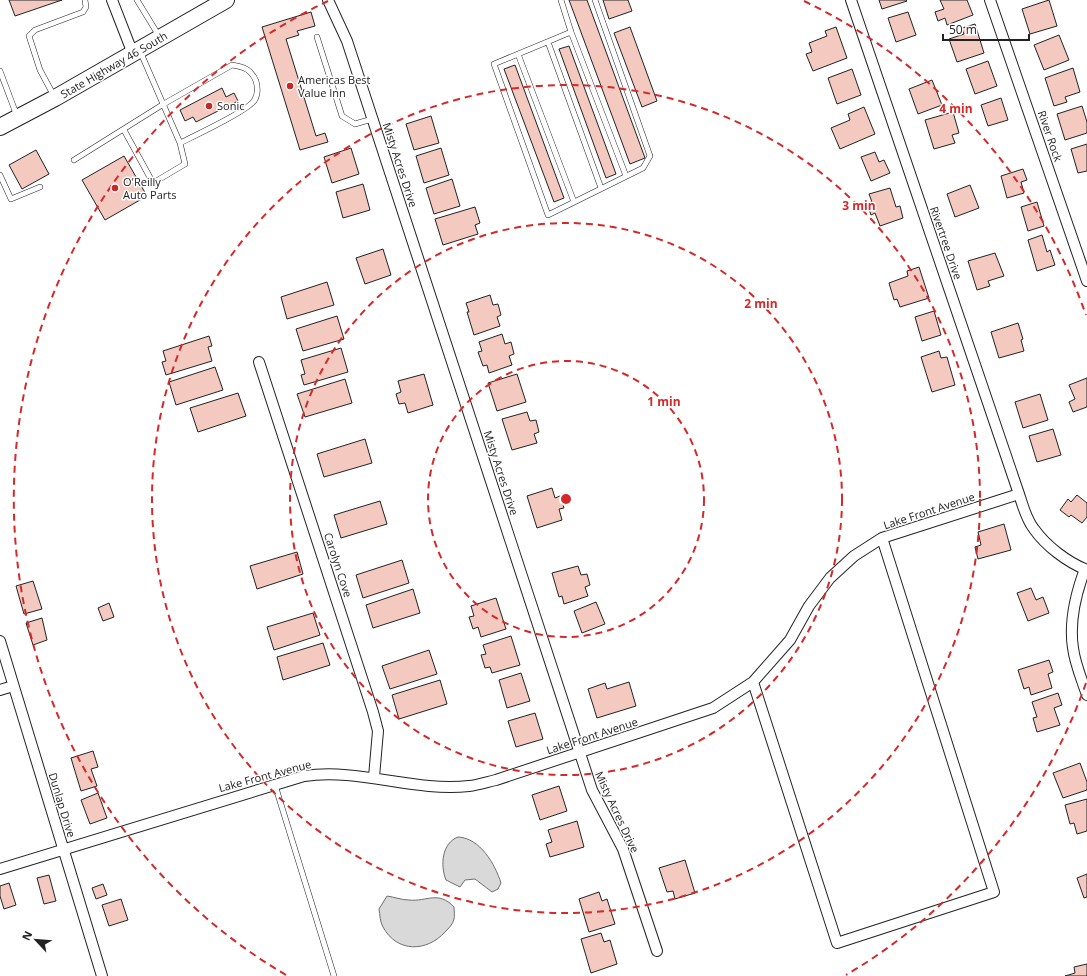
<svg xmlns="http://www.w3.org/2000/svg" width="1087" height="976" font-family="'Open Sans',sans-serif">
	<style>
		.water { fill: #d9d9d9; stroke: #6f6f6f }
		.building { fill: #f3c9c0; stroke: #222 }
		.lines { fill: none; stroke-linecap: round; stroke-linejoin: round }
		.lane-casing { stroke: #222; stroke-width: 6 }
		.street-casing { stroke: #222; stroke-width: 12 }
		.primary-casing { stroke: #222; stroke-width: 18 }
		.lane { stroke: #fff; stroke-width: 5 }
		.street { stroke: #fff; stroke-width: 10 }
		.primary { stroke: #fff; stroke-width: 16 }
		.ring { fill: none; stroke: #d62828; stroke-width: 2; stroke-dasharray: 7 5 }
		.poi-dot { fill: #c62828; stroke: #fff; stroke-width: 1.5 }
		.labels { text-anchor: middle; stroke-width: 3; stroke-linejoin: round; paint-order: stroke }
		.street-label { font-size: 11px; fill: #222; stroke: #fff }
		.poi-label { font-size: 11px; fill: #222; stroke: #fff; text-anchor: start }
		.centre { fill: #d62828; stroke: #fff; stroke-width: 2 }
		.ring-label { font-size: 12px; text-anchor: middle; font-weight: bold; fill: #d62828; stroke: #fff; stroke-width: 3; stroke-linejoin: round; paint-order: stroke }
	</style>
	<rect width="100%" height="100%" fill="#fff"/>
	<!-- water -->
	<path class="water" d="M 458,837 C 480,838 495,864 501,883 L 498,889 L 492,892 L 475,879 L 465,880 L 460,887 L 446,880 C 440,865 442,843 458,837 Z
		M 387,896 C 394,897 402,900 409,900 C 427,902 438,890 454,907 C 454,911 455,916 454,919 C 453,924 449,928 445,932 C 427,952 397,953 383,927 C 380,922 380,915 379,909 Z"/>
	<!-- building -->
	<path class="building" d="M 9,0 L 62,0 L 15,16 Z
		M 569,0 L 587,0 L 645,158 L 630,164 Z
		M 603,0 L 628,0 L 632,11 L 609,19 Z
		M 879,0 L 906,0 L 907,1 L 882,9 Z
		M 940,0 L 967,0 L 973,15 L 947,25 L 945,18 L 938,21 L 935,12 L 944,9 Z
		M 1049,0 L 1057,26 L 1030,34 L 1022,9 Z
		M 311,12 L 315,26 L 297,31 L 299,35 L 286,39 L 316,136 L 325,133 L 328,142 L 300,150 L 262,27 Z
		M 908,12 L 916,35 L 896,42 L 888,18 Z
		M 975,24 L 984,53 L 957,62 L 949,39 L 964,34 L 962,28 Z
		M 630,27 L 657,101 L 642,107 L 614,33 Z
		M 836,27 L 847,58 L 813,71 L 806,54 L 812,52 L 809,43 L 827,36 L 825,31 Z
		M 1059,35 L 1069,60 L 1044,70 L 1034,45 Z
		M 569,46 L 616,174 L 606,178 L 559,49 Z
		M 988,61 L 997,86 L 975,94 L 966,69 Z
		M 515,65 L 564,198 L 554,202 L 504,69 Z
		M 1073,68 L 1080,92 L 1065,97 L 1067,102 L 1054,106 L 1045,78 Z
		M 852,69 L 861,95 L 837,104 L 828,78 Z
		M 932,80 L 942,105 L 918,114 L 909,89 Z
		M 222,88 L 226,97 L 234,93 L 238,101 L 196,122 L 193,117 L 185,121 L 180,110 Z
		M 1001,98 L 1008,120 L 988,126 L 981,105 Z
		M 1082,106 L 1087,122 L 1087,133 L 1065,140 L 1057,114 Z
		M 864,107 L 875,134 L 840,149 L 831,128 L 850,120 L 848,114 Z
		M 953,112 L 959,133 L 952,135 L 955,143 L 934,149 L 925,120 Z
		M 431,116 L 439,143 L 414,150 L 406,124 Z
		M 1087,144 L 1087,171 L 1078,173 L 1071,149 Z
		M 351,148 L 359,174 L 332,183 L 324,157 Z
		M 441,148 L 449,175 L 424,183 L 416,156 Z
		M 36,150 L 49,174 L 22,189 L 9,165 Z
		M 875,152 L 879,162 L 884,160 L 890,173 L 871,181 L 861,157 Z
		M 124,156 L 147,196 L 105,220 L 82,180 Z
		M 1023,169 L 1027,180 L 1021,182 L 1024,193 L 1007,198 L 1001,176 Z
		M 452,179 L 460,206 L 434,214 L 426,188 Z
		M 363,184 L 370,210 L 343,218 L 336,192 Z
		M 970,185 L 979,208 L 955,217 L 947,194 Z
		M 890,188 L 896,207 L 900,206 L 903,218 L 880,226 L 875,213 L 871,215 L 867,203 L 872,202 L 869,194 Z
		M 1037,202 L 1044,226 L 1028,231 L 1021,207 Z
		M 475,207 L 480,223 L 475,225 L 478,234 L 443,245 L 435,219 Z
		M 1042,235 L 1047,252 L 1050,250 L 1055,265 L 1037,271 L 1028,240 Z
		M 383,249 L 391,275 L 365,284 L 356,258 Z
		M 995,253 L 1004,276 L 988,281 L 990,286 L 977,290 L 968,261 Z
		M 919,267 L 929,298 L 900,307 L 897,299 L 894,300 L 889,283 L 908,276 L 907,271 Z
		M 327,282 L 334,305 L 287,319 L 281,297 Z
		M 490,295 L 493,305 L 498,304 L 501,315 L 497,317 L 500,326 L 474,335 L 467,312 L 469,312 L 466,303 Z
		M 934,311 L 941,335 L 922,341 L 915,317 Z
		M 337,316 L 344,339 L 303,351 L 296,329 Z
		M 1018,323 L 1023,339 L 1021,340 L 1024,351 L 999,358 L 991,332 Z
		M 502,334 L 505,344 L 511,342 L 514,354 L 509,356 L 512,365 L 489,373 L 487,365 L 483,366 L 478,352 L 482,351 L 479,342 Z
		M 209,336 L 212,346 L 208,347 L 212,361 L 166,375 L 162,362 L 166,361 L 163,351 Z
		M 341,348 L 348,372 L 304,385 L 301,375 L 305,374 L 301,360 Z
		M 939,351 L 941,358 L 947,357 L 955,385 L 932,392 L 921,357 Z
		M 215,367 L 223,390 L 176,405 L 169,382 Z
		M 424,374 L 433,405 L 408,413 L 405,403 L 399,404 L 396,394 L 401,392 L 398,381 Z
		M 517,374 L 526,402 L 497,411 L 488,383 Z
		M 1087,378 L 1087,407 L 1073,412 L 1069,402 L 1075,399 L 1069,385 Z
		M 345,379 L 352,403 L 305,417 L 297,394 Z
		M 238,393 L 246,416 L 198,432 L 190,408 Z
		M 1040,394 L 1048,420 L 1023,428 L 1015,402 Z
		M 527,412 L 530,421 L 536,420 L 539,432 L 534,434 L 537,443 L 512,450 L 502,419 Z
		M 1053,429 L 1061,455 L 1037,462 L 1029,436 Z
		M 365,439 L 372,463 L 324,477 L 317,454 Z
		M 552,488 L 555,498 L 560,496 L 564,508 L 559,509 L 562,520 L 537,528 L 527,496 Z
		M 1077,495 L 1087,503 L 1087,517 L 1082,523 L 1071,515 L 1069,517 L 1060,510 L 1068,499 L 1071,502 Z
		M 380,501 L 387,524 L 341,538 L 334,515 Z
		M 1004,524 L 1011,550 L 978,559 L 975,547 L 981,545 L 978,532 Z
		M 297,552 L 303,574 L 257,589 L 250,566 Z
		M 402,560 L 409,583 L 363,598 L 356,575 Z
		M 578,566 L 581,575 L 587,574 L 590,585 L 585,587 L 588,596 L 564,604 L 562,596 L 559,597 L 552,573 Z
		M 33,581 L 42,609 L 24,614 L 16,586 Z
		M 1031,588 L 1036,600 L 1043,597 L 1049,613 L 1028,621 L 1017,593 Z
		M 413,589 L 420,613 L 373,628 L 366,605 Z
		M 496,598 L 506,629 L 481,637 L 478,627 L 473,629 L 469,617 L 474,616 L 471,606 Z
		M 596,602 L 605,624 L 582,633 L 574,611 Z
		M 109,603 L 114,617 L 103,621 L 98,608 Z
		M 313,613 L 320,635 L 274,650 L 267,627 Z
		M 42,618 L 47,640 L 33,645 L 26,623 Z
		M 511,636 L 520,665 L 492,673 L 490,667 L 485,668 L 481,655 L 486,654 L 483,645 Z
		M 323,643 L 330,665 L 283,680 L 277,657 Z
		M 429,650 L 437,674 L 390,689 L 382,666 Z
		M 1049,660 L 1053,672 L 1048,674 L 1052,688 L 1031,695 L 1029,687 L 1024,689 L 1018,670 Z
		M 521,673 L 530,701 L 507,708 L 499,680 Z
		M 440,680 L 447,704 L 399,719 L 392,695 Z
		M 629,682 L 636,706 L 597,718 L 588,689 L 605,683 L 607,689 Z
		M 1058,693 L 1062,705 L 1054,708 L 1060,725 L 1037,732 L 1033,718 L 1037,717 L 1032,702 Z
		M 535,713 L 543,739 L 516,747 L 508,721 Z
		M 93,751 L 98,767 L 91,769 L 97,786 L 81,791 L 71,758 Z
		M 1080,763 L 1087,782 L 1087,790 L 1063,798 L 1053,773 Z
		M 559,786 L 567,811 L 540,820 L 532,795 Z
		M 98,793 L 107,818 L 90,824 L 81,800 Z
		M 1087,799 L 1087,831 L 1077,834 L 1074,823 L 1070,824 L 1065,805 Z
		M 577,821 L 584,847 L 550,857 L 546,844 L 552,842 L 548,830 Z
		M 685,860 L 695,893 L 675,899 L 673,891 L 667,892 L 659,868 Z
		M 1087,874 L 1087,897 L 1084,898 L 1077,878 Z
		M 49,875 L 56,901 L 44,904 L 37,878 Z
		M 9,883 L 16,905 L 4,909 L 0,896 L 0,886 Z
		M 103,884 L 107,895 L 96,899 L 92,888 Z
		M 599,892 L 602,901 L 607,899 L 615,924 L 589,932 L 579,899 Z
		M 121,899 L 128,920 L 109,926 L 102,905 Z
		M 601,933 L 604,942 L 610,940 L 617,964 L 591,973 L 581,939 Z
		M 1087,964 L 1087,976 L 1065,976 L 1075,973 L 1074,967 Z"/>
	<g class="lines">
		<defs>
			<path id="lane" d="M 137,0 L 159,36
				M 561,0 L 571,32 L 494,64 L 548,215 L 643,168 L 650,156 L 595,0
				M 571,32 L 626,176
				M 317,37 L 342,116 L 355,124 L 372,119
				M 548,42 L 601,188
				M 518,54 L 574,202
				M 0,71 L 17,116
				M 54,96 L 40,70 L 29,36 L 35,30 L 83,12 L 86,7 L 85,0
				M 124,130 L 153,183 L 185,164 L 180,143 L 140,51
				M 74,160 L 162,105 L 232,65 C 244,67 251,69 256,81 C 258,88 258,95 254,101 C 246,112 194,136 180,143
				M 0,175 L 11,199 L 40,187
				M 275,785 L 334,976"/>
			<path id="street" d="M 112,0 L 133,54
				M 328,0 L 347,41 L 592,790 L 623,849 L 657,951
				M 851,0 L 1019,494
				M 990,0 L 1087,281
				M 259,362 L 373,712 L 378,731 L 374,777
				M 1085,569 C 1076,593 1069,622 1073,648 C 1075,664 1082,680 1087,695
				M 0,641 L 102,976
				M 753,682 L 837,943 L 994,892 L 882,538
				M 0,690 L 13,686
				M 0,869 L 304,776 C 360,768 413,792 469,786 C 478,785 487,782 496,780 L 713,708 L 753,682 L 790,640 L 809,606 L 830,578 L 854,556 L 882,538 L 1019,494 C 1023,506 1026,519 1034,529 C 1046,546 1067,562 1087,570"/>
			<path id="primary" d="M 0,127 L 55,98 L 226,0"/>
		</defs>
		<!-- lane casing -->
		<use href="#lane" class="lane-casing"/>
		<!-- street casing -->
		<use href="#street" class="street-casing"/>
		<!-- primary casing -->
		<use href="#primary" class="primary-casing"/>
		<!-- lane -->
		<use href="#lane" class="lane"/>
		<!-- street -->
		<use href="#street" class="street"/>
		<!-- primary -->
		<use href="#primary" class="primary"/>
	</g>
	<!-- distance rings -->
	<g class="ring">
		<circle cx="566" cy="499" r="138"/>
		<circle cx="566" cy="499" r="276"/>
		<circle cx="566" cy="499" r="414"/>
		<path d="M1086 683A552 552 0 0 1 846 975M286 975A552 552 0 0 1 328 1M804 1A552 552 0 0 1 1086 315"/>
	</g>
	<!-- markers -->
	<g class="poi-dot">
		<circle cx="290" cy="86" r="4"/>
		<circle cx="209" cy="106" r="4"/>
		<circle cx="115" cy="188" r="4"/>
	</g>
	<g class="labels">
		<!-- street labels -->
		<g class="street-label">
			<text transform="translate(114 65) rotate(-30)" y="4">State Highway 46 South</text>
			<text transform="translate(1050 136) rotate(71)" y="4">River Rock</text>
			<text transform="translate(400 165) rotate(72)" y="4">Misty Acres Drive</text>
			<text transform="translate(946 243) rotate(71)" y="4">Rivertree Drive</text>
			<text transform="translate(501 473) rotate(72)" y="4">Misty Acres Drive</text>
			<text transform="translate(929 511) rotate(-18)" y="4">Lake Front Avenue</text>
			<text transform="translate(338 565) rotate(72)" y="4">Carolyn Cove</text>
			<text transform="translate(592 736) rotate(-18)" y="4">Lake Front Avenue</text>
			<text transform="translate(265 776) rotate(-15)" y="4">Lake Front Avenue</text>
			<text transform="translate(62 805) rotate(73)" y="4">Dunlap Drive</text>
			<text transform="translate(617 812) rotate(65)" y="4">Misty Acres Drive</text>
		</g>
		<!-- poi labels -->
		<g class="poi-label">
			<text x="298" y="84">Americas Best<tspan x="298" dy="13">Value Inn</tspan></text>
			<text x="217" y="110">Sonic</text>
			<text x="123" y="186">O'Reilly<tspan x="123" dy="13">Auto Parts</tspan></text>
		</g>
	</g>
	<circle cx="566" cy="499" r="6" class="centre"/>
	<g class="ring-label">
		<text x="956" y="113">4 min</text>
		<text x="859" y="210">3 min</text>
		<text x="761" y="308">2 min</text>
		<text x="664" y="406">1 min</text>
	</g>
	<!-- north arrow -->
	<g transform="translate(36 940) rotate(296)" stroke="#ffffff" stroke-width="3" paint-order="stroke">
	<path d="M0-3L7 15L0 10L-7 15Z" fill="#222222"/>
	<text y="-6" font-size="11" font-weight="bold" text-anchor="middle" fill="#222222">N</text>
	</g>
	<!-- scale -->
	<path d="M943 34v6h86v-6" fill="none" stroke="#222222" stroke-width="2"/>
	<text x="949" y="34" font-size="12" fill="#222222" stroke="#ffffff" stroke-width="3" paint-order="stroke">50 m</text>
</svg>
